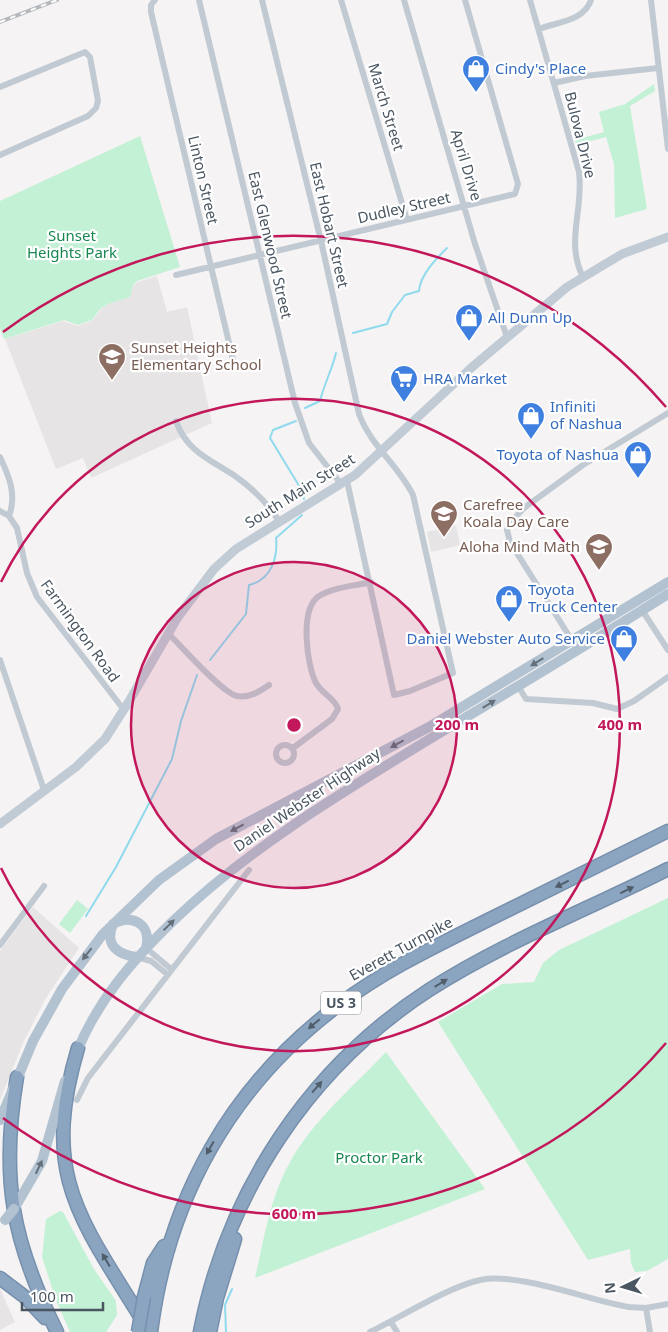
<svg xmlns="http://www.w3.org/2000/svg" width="668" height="1332" font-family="'Noto Sans',sans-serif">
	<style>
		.education { fill: #e6e4e5 }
		.green { fill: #c3f1d5 }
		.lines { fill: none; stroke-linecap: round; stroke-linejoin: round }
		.stream { stroke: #90daee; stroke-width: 2 }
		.highway-casing { stroke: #7690ad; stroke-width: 15 }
		.street { stroke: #c1cad2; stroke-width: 6 }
		.secondary { stroke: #c1cbd6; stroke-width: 9 }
		.primary { stroke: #b3c2d1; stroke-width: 10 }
		.highway { stroke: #8ba5c1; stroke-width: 12 }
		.rail-casing { stroke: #b5b8bd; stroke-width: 4 }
		.rail { stroke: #fff; stroke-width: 2; stroke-dasharray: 5.5; stroke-linecap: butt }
		.highway-bridge-casing { stroke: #7690ad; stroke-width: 15; stroke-linecap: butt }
		.primary-bridge { stroke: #b3c2d1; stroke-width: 10 }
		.highway-bridge { stroke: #8ba5c1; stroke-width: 12 }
		.oneway { fill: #64717d }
		.oneway2 { fill: #505e6b }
		.ring { fill: none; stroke: #c2185b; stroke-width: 2.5 }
		.labels { text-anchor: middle; stroke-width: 4.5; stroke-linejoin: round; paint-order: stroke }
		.shield { fill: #fff; stroke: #808990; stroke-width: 1 }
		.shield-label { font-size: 14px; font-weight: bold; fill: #4a5661 }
		.shop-label { font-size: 15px; fill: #366cbe; stroke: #fff; text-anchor: start }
		.street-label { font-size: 15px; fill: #4a5661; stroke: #fff }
		.park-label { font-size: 15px; fill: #17864f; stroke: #fff }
		.education-label { font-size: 15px; fill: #785e54; stroke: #fff; text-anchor: start }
		.centre { fill: #c2185b; stroke: #fff; stroke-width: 2.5 }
		.ring-label { font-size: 15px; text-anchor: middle; font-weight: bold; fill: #c2185b; stroke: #fff; stroke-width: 4.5; stroke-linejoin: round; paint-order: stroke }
	</style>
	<rect width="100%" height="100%" fill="#f5f3f3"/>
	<!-- education -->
	<path class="education" d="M 157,276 L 167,312 L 187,307 L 212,423 L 91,478 L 83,458 L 56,469 L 5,339 L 63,321 L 78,326 L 92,321 L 101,309 L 108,304 L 130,297 L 133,286 L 137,282 Z
		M 456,525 L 460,545 L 431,552 L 427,532 Z
		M 33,907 L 79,948 L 46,998 L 24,1041 L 0,1100 L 0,951 Z
		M 0,1289 L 15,1322 L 0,1330 Z"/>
	<!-- green -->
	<path class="green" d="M 654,84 L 655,91 L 630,106 L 647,209 L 615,218 L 614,164 L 606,137 L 576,145 L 575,140 L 604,132 L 599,112 L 625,104 Z
		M 140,136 L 180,267 L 137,281 L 133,285 L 130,297 L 108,304 L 100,309 L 92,320 L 78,325 L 64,320 L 4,339 L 0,328 L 0,201 Z
		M 668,898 L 668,1259 L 647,1271 L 635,1272 L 631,1263 L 630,1249 L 588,1260 L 438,1022 L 502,984 L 534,982 L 543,963 L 559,950 Z
		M 77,900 L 88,909 L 70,933 L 59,924 Z
		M 386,1052 L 485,1189 L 255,1278 C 264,1240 270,1198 289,1164 C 312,1121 353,1087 386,1052 Z
		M 60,1211 L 63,1212 L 94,1269 L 116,1301 L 117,1315 L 106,1332 L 70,1332 L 56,1300 L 42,1257 L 46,1219 Z"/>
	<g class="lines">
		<!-- stream -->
		<path class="stream" d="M 353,333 L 387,324 L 392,312 L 405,295 L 419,291 C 420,275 436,259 447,248
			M 305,408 L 320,401 C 324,384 332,370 336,353
			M 296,421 L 273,430 L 270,438 L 301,489 L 304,499
			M 210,660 L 246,614 L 249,585 C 271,580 278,558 276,538 L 302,515
			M 86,916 L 116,867 L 172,759 L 181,721 L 197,675
			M 226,1332 L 225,1305 L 232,1289"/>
		<defs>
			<path id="highway" d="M 78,1048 C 40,1176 80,1218 144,1323
				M 17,1077 C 0,1179 12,1241 57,1332
				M 0,1278 L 25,1297 L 45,1318
				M 144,1297 L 153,1263 L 164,1246
				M 151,1332 C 168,1198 231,1085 340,1004 C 385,970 436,946 486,921 C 547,891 607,861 668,831
				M 200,1332 C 227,1192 309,1068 429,990 C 504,942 589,909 668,869
				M 210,1332 L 217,1298 L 235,1239"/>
		</defs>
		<!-- highway casing -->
		<use href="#highway" class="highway-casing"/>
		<!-- street -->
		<path class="street" d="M 155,0 L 151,5 L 151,12 L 234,364
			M 199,0 L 295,403 L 309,443 L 341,484
			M 262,0 L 321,241 L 359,414 C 371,446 398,465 413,495 L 453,673 L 410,691 L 394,695 L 347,481
			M 341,0 L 407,220
			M 404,0 L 475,244 L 507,337
			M 530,0 L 579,172 C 584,209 565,242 583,277
			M 651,0 L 668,149
			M 539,29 C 557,22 584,21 591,0
			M 554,83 L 585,76 L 658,68
			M 0,87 L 85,52 L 90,57 L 98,101 L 96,108 L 88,116 L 0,155
			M 176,275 L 515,194 L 518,184 L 465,0
			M 176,421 C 186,451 211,460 235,476 C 251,487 268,504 279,521
			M 0,457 C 9,476 17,495 9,516
			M 0,511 L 9,516 L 17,528 L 27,573 L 37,597 L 124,710
			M 642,610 L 668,650
			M 168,633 C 181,646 222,693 237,696 C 249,698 259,692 269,685
			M 578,650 L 510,542 L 507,530 L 509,524 L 524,508 L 583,465 L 668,413
			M 0,660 L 44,790
			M 518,686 L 526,699 L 593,703 L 617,709 L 634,701 L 668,677
			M276 754a9 9 0 1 1 18 0a9 9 0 1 1-18 0Z
			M 293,748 L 332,719 L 338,709 C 335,698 322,694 316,683 C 307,666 299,609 319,596 C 333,587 355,586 371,582
			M 0,945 L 44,886
			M 146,948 L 171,969
			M 137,957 L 151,961 L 167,974
			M 77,1100 L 88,1078 L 249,870
			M 646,1308 L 650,1332
			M 391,1322 L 397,1332
			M 370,1332 C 401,1317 448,1287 480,1280 C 518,1272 588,1300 629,1307 L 646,1308 L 668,1304"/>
		<!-- secondary -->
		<path class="secondary" d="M 0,824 L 76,767 L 105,739 L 128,703 L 178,617 L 214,569 L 236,549 L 355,475 L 471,368 L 567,287 L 622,254 L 668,237"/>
		<!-- primary -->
		<path class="primary" d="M 137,957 C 118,955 104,945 113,924 C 133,913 152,925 146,948
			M 76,1054 C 97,1001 132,961 172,922 C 250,847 341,793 433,737 C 512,690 590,643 668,594
			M 0,1120 L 33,1041 L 62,989 L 103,934 L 159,880 L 216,839 L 429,727 L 668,582
			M 14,1209 L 42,1161 L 65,1081"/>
		<!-- highway -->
		<use href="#highway" class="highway"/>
		<defs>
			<path id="rail" d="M 0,22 L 57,0"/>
		</defs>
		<!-- rail casing -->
		<use href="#rail" class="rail-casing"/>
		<!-- rail -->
		<use href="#rail" class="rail"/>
		<defs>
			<path id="highway-bridge" d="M 138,1332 L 144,1297"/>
		</defs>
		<!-- highway-bridge casing -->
		<use href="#highway-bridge" class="highway-bridge-casing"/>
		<!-- primary-bridge -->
		<path class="primary-bridge" d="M 5,1220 L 14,1209"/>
		<!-- highway-bridge -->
		<use href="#highway-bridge" class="highway-bridge"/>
	</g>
	<!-- one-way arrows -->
	<defs><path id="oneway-solid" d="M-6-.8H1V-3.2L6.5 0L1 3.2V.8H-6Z" transform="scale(1.25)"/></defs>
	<g class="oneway">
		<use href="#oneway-solid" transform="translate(537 662) rotate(149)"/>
		<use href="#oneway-solid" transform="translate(489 704) rotate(-31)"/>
		<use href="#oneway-solid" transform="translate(397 744) rotate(151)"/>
		<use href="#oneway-solid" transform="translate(237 828) rotate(152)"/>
		<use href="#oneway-solid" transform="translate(169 925) rotate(-44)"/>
		<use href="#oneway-solid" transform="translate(87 954) rotate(128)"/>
		<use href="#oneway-solid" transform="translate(39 1167) rotate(-65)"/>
	</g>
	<g class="oneway2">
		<use href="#oneway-solid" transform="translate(562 884) rotate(154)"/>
		<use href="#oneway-solid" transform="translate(627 890) rotate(-26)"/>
		<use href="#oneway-solid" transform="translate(441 983) rotate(-31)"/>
		<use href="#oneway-solid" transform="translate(314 1024) rotate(140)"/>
		<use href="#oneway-solid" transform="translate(317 1087) rotate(-49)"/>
		<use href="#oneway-solid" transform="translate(210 1148) rotate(120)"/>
		<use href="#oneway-solid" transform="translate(106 1260) rotate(-121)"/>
	</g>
	<!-- distance rings -->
	<circle cx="294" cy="725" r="163" fill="#c2185b" fill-opacity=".12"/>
	<g class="ring">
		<circle cx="294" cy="725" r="163"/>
		<path d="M1 582A326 326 0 1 1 1 868"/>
		<path d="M666 1043A489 489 0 0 1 3 1118M3 332A489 489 0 0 1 666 407"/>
	</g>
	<!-- icons -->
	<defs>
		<symbol id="shop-pin" viewBox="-11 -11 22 30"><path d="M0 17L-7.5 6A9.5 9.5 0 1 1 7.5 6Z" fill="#3f7fe0" stroke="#fff"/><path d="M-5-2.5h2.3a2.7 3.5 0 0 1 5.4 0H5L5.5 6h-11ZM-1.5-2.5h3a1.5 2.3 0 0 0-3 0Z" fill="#fff"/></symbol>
		<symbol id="school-pin" viewBox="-11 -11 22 30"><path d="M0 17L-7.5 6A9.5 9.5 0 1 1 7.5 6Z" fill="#8d6e63" stroke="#fff"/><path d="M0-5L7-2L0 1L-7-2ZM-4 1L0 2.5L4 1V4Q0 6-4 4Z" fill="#fff"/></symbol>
		<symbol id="supermarket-pin" viewBox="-11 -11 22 30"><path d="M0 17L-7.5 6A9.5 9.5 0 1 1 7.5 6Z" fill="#3f7fe0" stroke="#fff"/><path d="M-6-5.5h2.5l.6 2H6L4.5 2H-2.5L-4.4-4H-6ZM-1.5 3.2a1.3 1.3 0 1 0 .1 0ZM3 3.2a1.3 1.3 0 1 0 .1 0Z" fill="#fff"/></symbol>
	</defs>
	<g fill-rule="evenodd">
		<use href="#shop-pin" x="460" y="53" width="32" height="43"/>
		<use href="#shop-pin" x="453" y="302" width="32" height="43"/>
		<use href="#school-pin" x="96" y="341" width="32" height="43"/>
		<use href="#supermarket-pin" x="388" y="363" width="32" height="43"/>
		<use href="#shop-pin" x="515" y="400" width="32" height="43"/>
		<use href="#shop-pin" x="622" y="439" width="32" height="43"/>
		<use href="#school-pin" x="428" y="498" width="32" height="43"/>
		<use href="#school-pin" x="583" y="531" width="32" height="43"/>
		<use href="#shop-pin" x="493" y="583" width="32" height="43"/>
		<use href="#shop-pin" x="608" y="623" width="32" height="43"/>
	</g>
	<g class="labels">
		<!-- shield labels -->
		<rect class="shield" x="321" y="991.5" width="40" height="23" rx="4"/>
		<g class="shield-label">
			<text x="341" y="1008">US 3</text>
		</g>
		<!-- shop labels -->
		<g class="shop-label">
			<text x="495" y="74">Cindy's Place</text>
			<text x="488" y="323">All Dunn Up</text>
			<text x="423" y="384">HRA Market</text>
			<text x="550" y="412">Infiniti<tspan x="550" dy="17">of Nashua</tspan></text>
			<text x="619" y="460" text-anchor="end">Toyota of Nashua</text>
			<text x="528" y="595">Toyota<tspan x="528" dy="17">Truck Center</tspan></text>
			<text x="605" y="644" text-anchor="end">Daniel Webster Auto Service</text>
		</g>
		<!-- street labels -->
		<g class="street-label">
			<text transform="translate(386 107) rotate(73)" y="5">March Street</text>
			<text transform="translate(580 135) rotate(76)" y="5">Bulova Drive</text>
			<text transform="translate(466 165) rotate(73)" y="5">April Drive</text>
			<text transform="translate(203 180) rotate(77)" y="5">Linton Street</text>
			<text transform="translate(404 208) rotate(-13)" y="5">Dudley Street</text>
			<text transform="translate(329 225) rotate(77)" y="5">East Hobart Street</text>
			<text transform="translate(270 245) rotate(77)" y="5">East Glenwood Street</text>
			<text transform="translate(300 491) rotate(-32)" y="5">South Main Street</text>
			<text transform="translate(80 631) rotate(54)" y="5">Farmington Road</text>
			<text transform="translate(307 800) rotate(-34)" y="5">Daniel Webster Highway</text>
			<text transform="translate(401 949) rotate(-29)" y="5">Everett Turnpike</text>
		</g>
		<!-- park labels -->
		<g class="park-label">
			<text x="72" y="241">Sunset<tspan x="72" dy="17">Heights Park</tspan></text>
			<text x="379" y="1163">Proctor Park</text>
		</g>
		<!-- education labels -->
		<g class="education-label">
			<text x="131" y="353">Sunset Heights<tspan x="131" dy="17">Elementary School</tspan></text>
			<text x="463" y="510">Carefree<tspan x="463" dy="17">Koala Day Care</tspan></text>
			<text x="580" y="552" text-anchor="end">Aloha Mind Math</text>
		</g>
	</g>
	<circle cx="294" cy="725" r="8" class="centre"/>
	<g class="ring-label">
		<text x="457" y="730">200 m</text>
		<text x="620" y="730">400 m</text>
		<text x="294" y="1219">600 m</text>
	</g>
	<!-- north arrow -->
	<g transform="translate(623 1287) rotate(265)" stroke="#ffffff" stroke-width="4" paint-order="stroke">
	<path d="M0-4L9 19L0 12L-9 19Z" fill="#4a5661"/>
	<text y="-8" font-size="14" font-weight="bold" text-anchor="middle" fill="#4a5661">N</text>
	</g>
	<!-- scale -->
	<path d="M22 1302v8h81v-8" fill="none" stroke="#4a5661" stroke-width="2.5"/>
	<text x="30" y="1302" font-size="15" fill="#4a5661" stroke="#ffffff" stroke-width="4" paint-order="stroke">100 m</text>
</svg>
